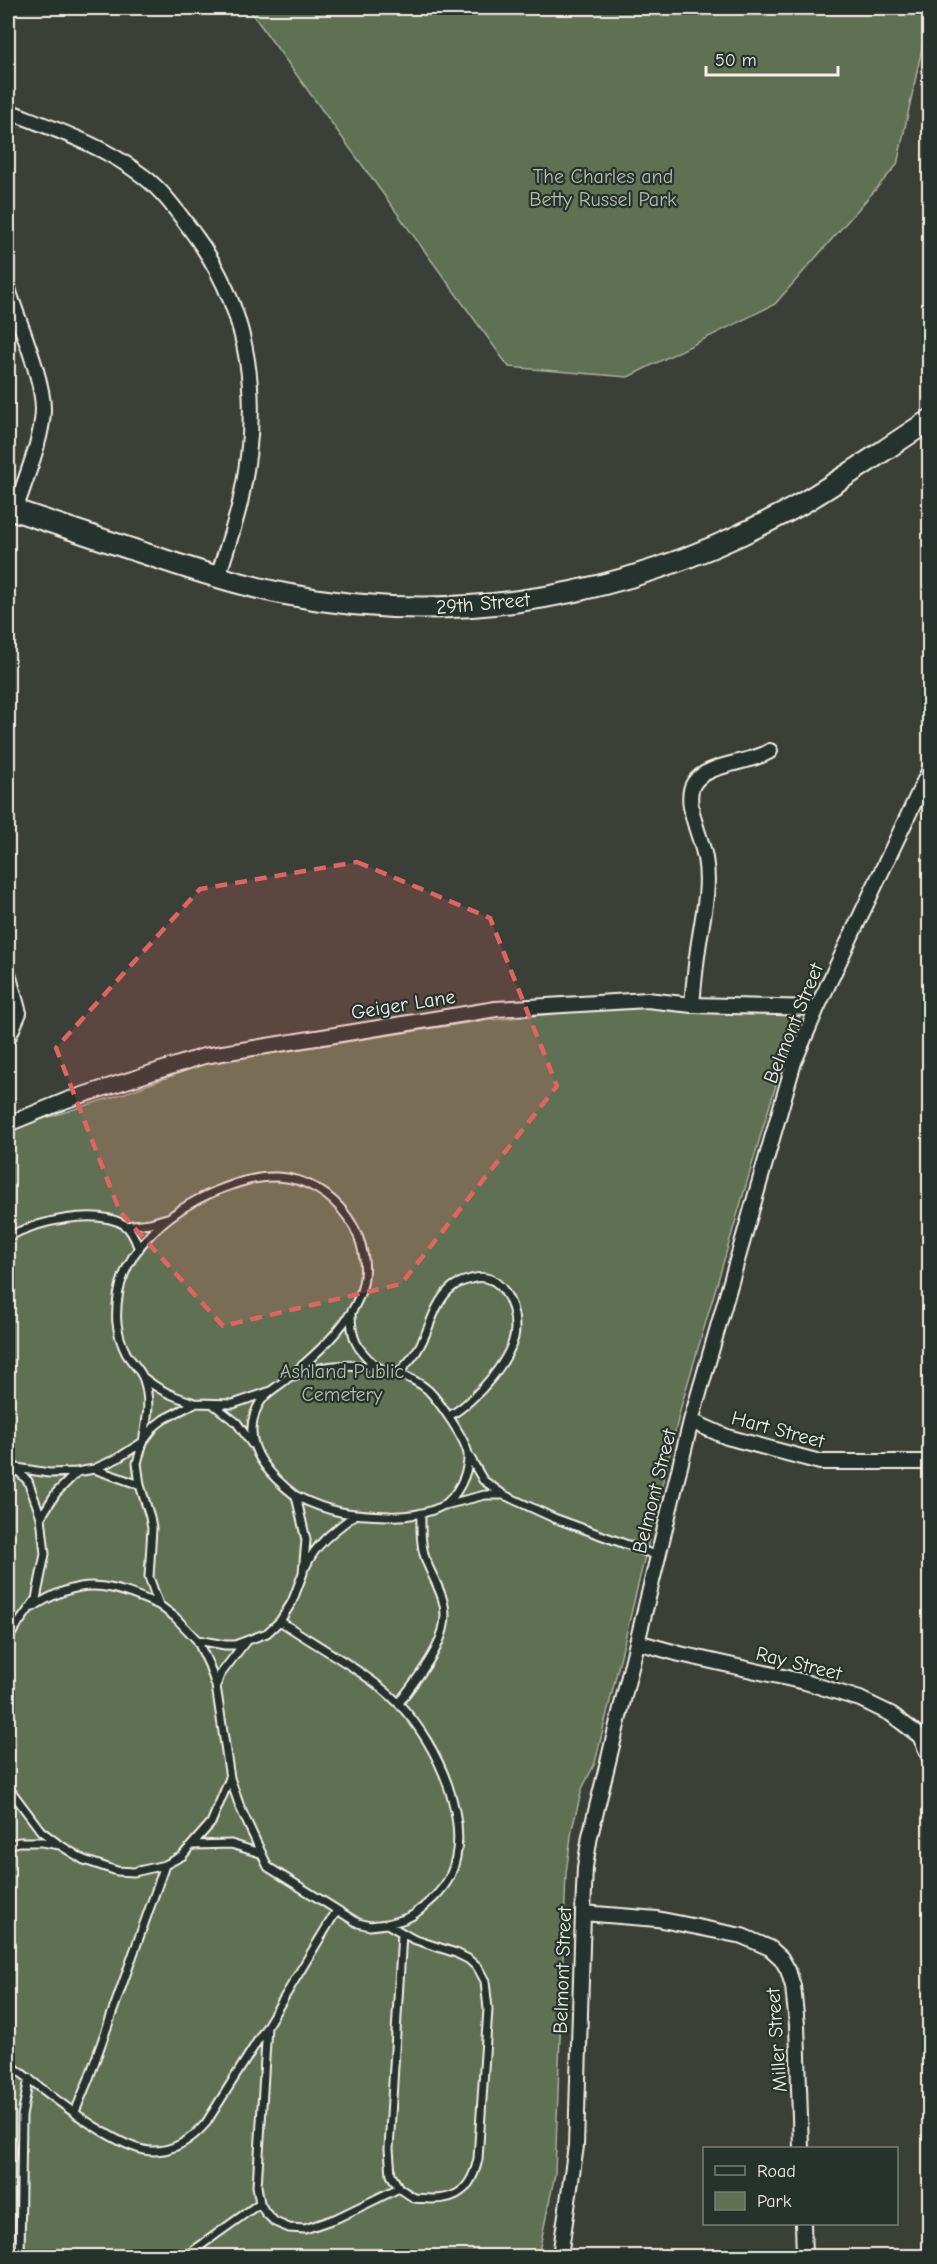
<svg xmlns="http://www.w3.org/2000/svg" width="937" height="2264" font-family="'Comic Neue',sans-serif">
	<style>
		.green { fill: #607052; stroke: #aab09d; stroke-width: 1.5 }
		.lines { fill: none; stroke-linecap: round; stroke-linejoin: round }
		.lane-casing { stroke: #f4f1e8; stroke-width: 11 }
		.street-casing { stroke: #f4f1e8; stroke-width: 18 }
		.secondary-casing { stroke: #f4f1e8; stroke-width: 24 }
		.lane { stroke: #26332d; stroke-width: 7 }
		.street { stroke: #26332d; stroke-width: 14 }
		.secondary { stroke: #26332d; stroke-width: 20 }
		.marked { fill: #df6462; fill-opacity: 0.2; stroke: #df6462; stroke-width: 4.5; stroke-dasharray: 12 8; stroke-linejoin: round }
		.labels { text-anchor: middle; stroke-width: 4.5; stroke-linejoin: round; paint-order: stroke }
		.park-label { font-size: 20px; fill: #b9bdac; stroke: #26332d }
		.street-label { font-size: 20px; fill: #f4f1e8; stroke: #26332d }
	</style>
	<rect width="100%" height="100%" fill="#3a4038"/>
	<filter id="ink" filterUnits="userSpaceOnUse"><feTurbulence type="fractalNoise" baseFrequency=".0167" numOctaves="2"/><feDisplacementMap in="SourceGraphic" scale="12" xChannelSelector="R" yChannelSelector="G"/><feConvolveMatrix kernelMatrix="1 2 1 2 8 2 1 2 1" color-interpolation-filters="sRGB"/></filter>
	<g filter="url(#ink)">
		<!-- green -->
		<path class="green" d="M 248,8 L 929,8 L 930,11 L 897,165 L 775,304 L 628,377 L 509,367 Z
			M 685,1007 L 794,1010 L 800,1016 L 791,1036 L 764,1124 L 682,1403 L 595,1763 L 582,1789 L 572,1829 L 566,1873 L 555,2174 L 538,2256 L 8,2256 L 8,1130 L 125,1093 L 204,1064 L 480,1021 L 603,1009 Z"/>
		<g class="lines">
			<defs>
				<path id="lane" d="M 125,1226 L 150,1223 L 167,1218
					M 8,1237 C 35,1222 96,1207 125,1225 C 133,1231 135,1240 139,1249
					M 398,1374 C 404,1366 413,1358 418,1349 C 430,1330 433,1305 450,1289 C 456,1283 463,1281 471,1279 C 500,1270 515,1303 515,1327 C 516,1356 474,1403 449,1416
					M 294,1376 C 322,1364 347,1364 377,1367
					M 144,1378 C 160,1391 175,1397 195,1403
					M 214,1405 L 237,1423 L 252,1444
					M 468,1454 L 483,1480 L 504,1495
					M 8,1461 L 28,1481 L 41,1517
					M 17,1468 L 49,1473 L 77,1472
					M 140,1485 L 137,1463 L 143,1442 L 155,1426 L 164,1419 L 195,1403 L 233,1404 L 268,1392
					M 296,1496 C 330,1513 351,1515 388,1516 C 405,1517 427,1514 442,1506 C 457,1498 469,1472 468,1455 C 467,1441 439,1401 428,1390 C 419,1382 408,1377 396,1373 C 389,1371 380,1370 375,1365 C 357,1349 351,1339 351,1314
					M 445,1505 L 485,1495 L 504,1495 L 554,1518 L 658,1556
					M 306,1566 C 316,1543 335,1530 355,1515
					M 33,1607 C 81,1576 109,1583 159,1605
					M 280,1621 C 315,1645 372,1675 400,1705 C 437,1744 474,1823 450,1876 C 443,1891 426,1906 413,1915 C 405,1920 395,1922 387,1924
					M 8,1638 L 36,1599 L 45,1554 L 41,1517 L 56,1493 L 77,1472 L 94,1469 L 118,1458 L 143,1442 C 147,1420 151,1401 144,1380 C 141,1370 131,1362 126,1353 C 122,1345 118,1332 117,1323 C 116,1317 117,1311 117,1305 C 121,1250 168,1211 216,1191 C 236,1183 256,1176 277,1177 C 334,1179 381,1242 359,1297 C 347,1327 313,1357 288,1378 C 274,1390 262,1393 255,1413 C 242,1448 271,1477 296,1496 L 306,1540 L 303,1573 L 292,1602 L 280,1621 L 267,1633 L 235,1645 L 225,1645 L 197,1640 L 175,1617 L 159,1605 L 149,1577 L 152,1528 L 150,1517 L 140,1485 L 94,1469
					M 197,1640 L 209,1665 L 216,1686
					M 399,1703 C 418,1676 454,1637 443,1601 C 439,1585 428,1570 424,1554 C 420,1540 421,1526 421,1513
					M 230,1778 L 240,1807 L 268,1867 L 358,1923 L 370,1926 L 387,1924 L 413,1939 L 456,1953 L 468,1959 L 478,1968 L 485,1981 L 488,2009 L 478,2159 C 472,2187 459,2200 430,2199 C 425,2198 420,2199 415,2198 C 410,2196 404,2191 399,2188 L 337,2218 L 305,2229 L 289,2228 L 275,2222 L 265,2212 L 260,2203 L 257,2186 L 267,2026 L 337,1910
					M 8,1787 L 41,1831 L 57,1843
					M 8,1845 L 19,1842 L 42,1842 L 60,1845 L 84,1860 L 117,1871 L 134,1872 L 165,1865
					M 193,1845 L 231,1844 L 260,1853
					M 8,2063 C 40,2086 113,2149 151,2151 C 174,2152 192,2139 206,2123 L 265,2029
					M 75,2112 L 89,2078 L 165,1865 L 182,1856 L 211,1823 L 230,1778 L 216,1686 L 220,1675 L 246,1641
					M 399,2188 L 391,2175 L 389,2149 L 402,1933
					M 20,2256 L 22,2116 L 29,2078
					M 186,2256 L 260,2203"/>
				<path id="street" d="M 8,111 C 54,129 103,145 143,176 C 162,190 177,211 191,230 C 253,312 262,404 240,503 C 234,528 225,553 218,577
					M 8,289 C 18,321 43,377 43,409 C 43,438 24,482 15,511
					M 8,974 L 19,1013 L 8,1038
					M 692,1005 C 694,982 696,959 700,936 C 704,910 710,885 705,858 C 702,838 682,801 694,783 C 707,763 750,764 770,751
					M 8,1124 L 67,1100 L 204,1056 L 496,1009 L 647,1000 L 692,1005 L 817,1008
					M 691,1421 L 727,1437 L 820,1462 L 930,1462
					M 637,1642 L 680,1654 L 805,1682 L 860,1699 L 891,1714 L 920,1736 L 930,1758
					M 583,1913 L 657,1919 L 742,1936 L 770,1948 L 781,1958 L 788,1970 L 793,1986 L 797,2025 L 801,2148
					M 803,2224 L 804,2256
					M 560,2256 L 576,2146 L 583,1913 L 585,1867 L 590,1836 L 691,1421 L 794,1062 L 817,1008 L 930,769"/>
				<path id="secondary" d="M 8,508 C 56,524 104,540 152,556 C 196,571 240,585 285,594 C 441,625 597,602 740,535 C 762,524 785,514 806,501 C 848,476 888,447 930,420"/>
			</defs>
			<!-- lane casing -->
			<use href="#lane" class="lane-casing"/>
			<!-- street casing -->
			<use href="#street" class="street-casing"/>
			<!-- secondary casing -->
			<use href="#secondary" class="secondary-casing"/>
			<!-- lane -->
			<use href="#lane" class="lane"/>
			<!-- street -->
			<use href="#street" class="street"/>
			<!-- secondary -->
			<use href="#secondary" class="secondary"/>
		</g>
	</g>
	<!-- marked area -->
	<path class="marked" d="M 357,862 L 490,918 L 557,1086 L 401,1284 L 223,1326 L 120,1212 L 56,1048 L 200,889 Z"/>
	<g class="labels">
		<!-- park labels -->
		<g class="park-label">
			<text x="603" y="183">The Charles and<tspan x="603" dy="23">Betty Russel Park</tspan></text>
			<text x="342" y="1378">Ashland Public<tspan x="342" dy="23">Cemetery</tspan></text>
		</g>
		<!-- street labels -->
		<g class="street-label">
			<text transform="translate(483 603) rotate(-5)" y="7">29th Street</text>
			<text transform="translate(403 1004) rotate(-9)" y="7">Geiger Lane</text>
			<text transform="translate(793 1023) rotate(-68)" y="7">Belmont Street</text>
			<text transform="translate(778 1429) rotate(15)" y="7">Hart Street</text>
			<text transform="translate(654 1491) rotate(-76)" y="7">Belmont Street</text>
			<text transform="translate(799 1663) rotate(14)" y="7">Ray Street</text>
			<text transform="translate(562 1970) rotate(-88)" y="7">Belmont Street</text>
			<text transform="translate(776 2040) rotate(-94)" y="7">Miller Street</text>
		</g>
	</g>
	<!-- margin -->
	<rect width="937" height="2264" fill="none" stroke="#26332d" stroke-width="30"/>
	<rect x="15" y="15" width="907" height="2234" fill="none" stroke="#f4f1e8" stroke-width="2" filter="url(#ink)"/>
	<!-- legend -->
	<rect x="703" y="2147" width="195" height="78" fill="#26332d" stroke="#787f78" stroke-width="1.5"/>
	<rect x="715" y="2166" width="30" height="9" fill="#26332d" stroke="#787f78" stroke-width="1.5"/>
	<text x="757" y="2177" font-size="18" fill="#f4f1e8">Road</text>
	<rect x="715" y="2192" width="30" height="18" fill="#607052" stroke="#787f78" stroke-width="1.5"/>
	<text x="757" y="2207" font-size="18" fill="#f4f1e8">Park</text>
	<!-- scale -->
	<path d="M706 66v9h132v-9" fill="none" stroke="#f4f1e8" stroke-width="3"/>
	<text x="715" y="66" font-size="18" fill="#f4f1e8" stroke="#26332d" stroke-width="4.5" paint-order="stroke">50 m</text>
</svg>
